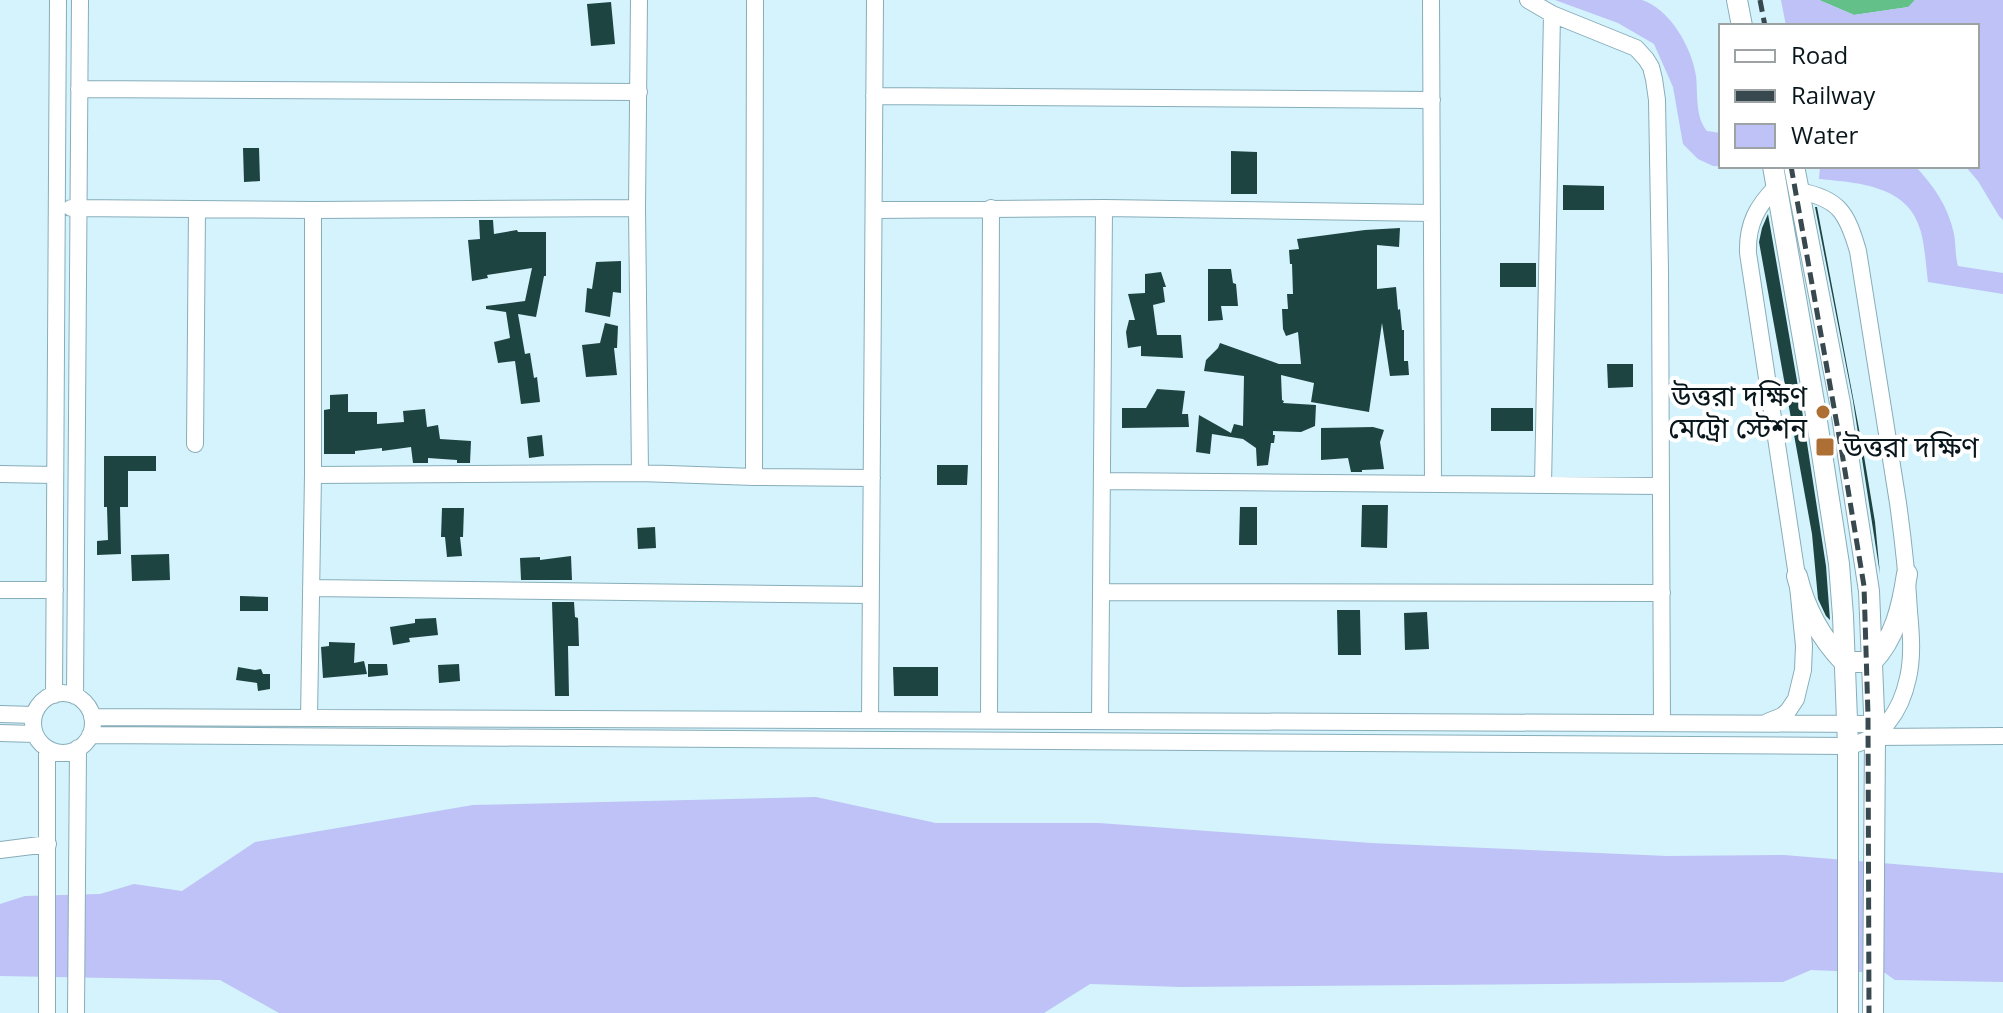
<svg xmlns="http://www.w3.org/2000/svg" width="2003" height="1013" font-family="'Open Sans','Noto Sans Bengali',sans-serif">
	<style>
		.forest { fill: #63c089 }
		.water { fill: #bec2f6 }
		.building { fill: #1e4441 }
		.lines { fill: none; stroke-linecap: round; stroke-linejoin: round }
		.minor-casing { stroke: #87adb9; stroke-width: 18 }
		.major-casing { stroke: #87adb9; stroke-width: 22 }
		.minor { stroke: #fff; stroke-width: 16 }
		.major { stroke: #fff; stroke-width: 20 }
		.rail { stroke: #37484e; stroke-width: 5; stroke-dasharray: 12 6; stroke-linecap: butt }
		.poi-dot { fill: #ad6f34; stroke: #fff; stroke-width: 3 }
		.labels { text-anchor: middle; stroke-width: 8; stroke-linejoin: round; paint-order: stroke }
		.poi-label { font-size: 28px; fill: #09171c; stroke: #fff; text-anchor: end }
	</style>
	<rect width="100%" height="100%" fill="#d4f3fd"/>
	<!-- forest -->
	<path class="forest" d="M 1819,0 L 1915,0 L 1909,7 L 1854,15 Z"/>
	<!-- water -->
	<path class="water" d="M 1555,0 L 1642,0 C 1670,9 1692,48 1696,76 C 1698,94 1695,117 1707,131 L 1721,133 L 1721,166 L 1739,167 L 1713,166 L 1698,159 L 1683,144 L 1673,87 L 1654,44 L 1618,23 Z
		M 1781,0 L 1819,0 L 1854,15 L 1908,7 L 1915,0 L 2003,0 L 2003,220 L 1999,216 L 1978,181 L 1965,166 L 1977,166 L 1977,26 L 1786,26 Z
		M 1820,166 L 1915,166 C 1934,186 1948,206 1954,234 C 1956,244 1955,256 1958,266 L 2003,273 L 2003,294 L 1928,282 C 1926,266 1925,248 1921,232 C 1909,185 1859,183 1819,179 Z
		M 816,797 L 936,823 L 1099,823 L 1371,843 L 1667,856 L 1784,855 L 2003,873 L 2003,982 L 1895,980 L 1885,973 L 1811,970 L 1783,982 L 1181,987 L 1090,984 L 1044,1013 L 279,1013 L 220,980 L 0,976 L 0,904 L 25,896 L 100,894 L 134,884 L 182,891 L 255,842 L 473,805 Z"/>
	<!-- building -->
	<path class="building" d="M 611,2 L 615,44 L 591,46 L 587,4 Z
		M 243,148 L 259,148 L 260,181 L 244,182 Z
		M 1231,151 L 1257,152 L 1257,194 L 1231,194 Z
		M 1563,185 L 1604,186 L 1604,210 L 1563,210 Z
		M 1815,207 L 1817,207 L 1863,450 L 1875,522 L 1880,574 L 1853,401 Z
		M 1768,214 L 1801,404 L 1826,566 L 1830,620 L 1826,616 L 1818,599 L 1812,534 L 1759,242 L 1762,228 Z
		M 479,220 L 493,220 L 494,234 L 517,230 L 518,232 L 546,232 L 546,276 L 544,276 L 536,317 L 518,314 L 525,354 L 530,353 L 534,378 L 537,377 L 540,402 L 521,404 L 515,361 L 498,363 L 494,342 L 510,338 L 506,312 L 486,309 L 486,306 L 525,301 L 532,268 L 487,275 L 488,278 L 472,281 L 468,240 L 480,239 Z
		M 1400,228 L 1399,247 L 1377,245 L 1377,289 L 1396,287 L 1398,310 L 1400,309 L 1402,330 L 1404,330 L 1404,361 L 1408,361 L 1409,375 L 1390,376 L 1382,323 L 1369,412 L 1311,402 L 1314,383 L 1281,375 L 1282,400 L 1284,401 L 1283,403 L 1316,405 L 1315,426 L 1301,432 L 1273,431 L 1273,435 L 1275,435 L 1274,443 L 1271,443 L 1268,465 L 1257,466 L 1256,448 L 1243,439 L 1212,434 L 1210,454 L 1196,452 L 1199,415 L 1231,433 L 1234,424 L 1243,426 L 1244,376 L 1204,371 L 1206,360 L 1218,348 L 1220,343 L 1279,364 L 1301,364 L 1298,332 L 1286,336 L 1283,329 L 1282,309 L 1288,309 L 1287,294 L 1293,294 L 1292,264 L 1290,264 L 1289,250 L 1299,249 L 1297,239 L 1365,230 Z
		M 621,261 L 621,293 L 613,292 L 610,317 L 585,312 L 587,288 L 592,289 L 596,262 Z
		M 1500,263 L 1536,263 L 1536,287 L 1500,287 Z
		M 1208,269 L 1231,269 L 1233,283 L 1236,284 L 1238,306 L 1221,306 L 1223,320 L 1208,321 Z
		M 1161,272 L 1166,287 L 1163,287 L 1165,302 L 1153,305 L 1157,335 L 1181,335 L 1183,358 L 1141,356 L 1141,346 L 1128,348 L 1126,332 L 1129,320 L 1135,320 L 1128,294 L 1145,293 L 1145,274 Z
		M 605,323 L 618,326 L 617,348 L 614,348 L 617,375 L 586,377 L 582,345 L 600,343 Z
		M 1607,364 L 1633,364 L 1633,387 L 1608,388 Z
		M 1157,389 L 1185,391 L 1182,414 L 1188,414 L 1189,427 L 1122,428 L 1122,408 L 1146,408 Z
		M 348,394 L 348,412 L 377,412 L 377,424 L 404,422 L 403,411 L 425,409 L 427,427 L 438,425 L 440,439 L 471,441 L 470,463 L 457,463 L 457,460 L 428,458 L 428,463 L 413,463 L 411,447 L 382,451 L 382,448 L 355,451 L 355,454 L 324,454 L 324,410 L 330,409 L 330,395 Z
		M 1491,408 L 1533,408 L 1533,431 L 1491,431 Z
		M 1373,427 L 1384,430 L 1380,442 L 1384,469 L 1362,470 L 1362,472 L 1351,472 L 1348,458 L 1321,460 L 1321,428 Z
		M 542,435 L 544,456 L 529,458 L 527,437 Z
		M 104,456 L 156,456 L 156,471 L 128,471 L 128,507 L 120,507 L 121,554 L 97,555 L 97,541 L 108,540 L 107,507 L 104,507 Z
		M 937,465 L 968,465 L 967,485 L 937,485 Z
		M 1362,505 L 1388,505 L 1387,548 L 1361,547 Z
		M 1240,507 L 1257,507 L 1257,545 L 1239,545 Z
		M 442,508 L 464,508 L 463,537 L 460,537 L 462,556 L 447,557 L 445,537 L 441,537 Z
		M 655,527 L 656,548 L 638,549 L 637,528 Z
		M 169,554 L 170,580 L 132,581 L 131,555 Z
		M 571,556 L 572,580 L 521,580 L 520,558 L 540,557 L 540,560 Z
		M 240,596 L 268,597 L 268,611 L 240,611 Z
		M 552,602 L 574,602 L 575,617 L 578,618 L 579,646 L 568,646 L 569,696 L 555,696 Z
		M 1337,610 L 1360,610 L 1361,655 L 1338,655 Z
		M 1427,612 L 1429,649 L 1405,650 L 1404,613 Z
		M 436,618 L 438,635 L 409,638 L 410,642 L 393,645 L 390,627 L 415,623 L 415,619 Z
		M 329,642 L 355,643 L 354,663 L 364,661 L 367,674 L 323,678 L 321,647 L 329,646 Z
		M 368,664 L 387,664 L 388,675 L 368,677 Z
		M 459,664 L 460,681 L 439,683 L 438,665 Z
		M 238,667 L 255,670 L 261,669 L 263,674 L 270,674 L 270,689 L 258,691 L 257,683 L 236,680 Z
		M 893,667 L 938,667 L 938,696 L 894,696 Z"/>
	<g class="lines">
		<defs>
			<path id="minor" d="M 639,0 L 637,208 L 640,473
				M 1431,0 L 1433,483
				M 1528,0 L 1552,14 L 1636,48 L 1646,59 L 1651,67 L 1654,79 L 1657,100 L 1660,270 L 1662,723
				M 79,89 L 639,92
				M 874,96 L 1432,100
				M 71,208 L 313,210 L 637,208
				M 874,210 L 1104,208 L 1432,213
				M 195,444 L 197,209
				M 0,474 L 54,475
				M 313,475 L 640,473 L 754,477 L 872,478
				M 754,477 L 755,0
				M 1102,481 L 1660,486
				M 1543,485 L 1552,14
				M 311,588 L 871,595
				M 0,590 L 55,590
				M 1101,592 L 1662,593
				M33 723a30 30 0 1 1 60 0a30 30 0 1 1-60 0Z
				M 54,695 L 58,0
				M 75,696 L 80,0
				M 0,714 L 34,715
				M 92,717 L 1875,724
				M 309,718 L 313,475 L 313,210
				M 870,720 L 875,0
				M 989,720 L 991,208
				M 1100,721 L 1104,208
				M 1767,722 L 1782,716 L 1788,711 L 1796,699 L 1803,670 L 1804,646 L 1797,576 L 1748,253 C 1747,224 1757,206 1777,186
				M 0,733 L 35,734
				M 90,735 L 1848,746 C 1882,740 1901,711 1908,678 C 1913,656 1911,633 1909,611 C 1907,575 1903,539 1898,503 C 1885,419 1872,335 1858,251 C 1847,213 1839,198 1798,191
				M 1875,737 L 2003,736
				M 47,749 L 47,1013
				M 0,850 L 48,844
				M 76,1013 L 78,748"/>
			<path id="major" d="M 1737,0 L 1742,26
				M 1773,166 L 1814,402 L 1839,564 L 1843,616 L 1848,746 L 1848,1013
				M 1794,166 L 1840,403 L 1869,591 L 1875,737 L 1873,1013
				M 1797,576 C 1805,609 1821,638 1844,662 L 1872,662 C 1895,638 1902,607 1907,574"/>
		</defs>
		<!-- minor casing -->
		<use href="#minor" class="minor-casing"/>
		<!-- major casing -->
		<use href="#major" class="major-casing"/>
		<!-- minor -->
		<use href="#minor" class="minor"/>
		<!-- major -->
		<use href="#major" class="major"/>
		<!-- rail -->
		<path class="rail" d="M 1760,0 L 1765,26
			M 1791,166 L 1841,447 L 1864,586 L 1868,715 L 1869,1013"/>
	</g>
	<!-- markers -->
	<g class="poi-dot">
		<circle cx="1823" cy="412" r="8"/>
		<rect x="1815" y="437" width="20" height="20" rx="4"/>
	</g>
	<g class="labels">
		<!-- poi labels -->
		<g class="poi-label">
			<text x="1807" y="406">উত্তরা দক্ষিণ<tspan x="1807" dy="32">মেট্রো স্টেশন</tspan></text>
			<text x="1843" y="457" text-anchor="start">উত্তরা দক্ষিণ</text>
		</g>
	</g>
	<!-- legend -->
	<rect x="1719" y="24" width="260" height="144" fill="#ffffff" stroke="#9da2a4" stroke-width="2"/>
	<rect x="1735" y="50" width="40" height="12" fill="#ffffff" stroke="#9da2a4" stroke-width="2"/>
	<text x="1791" y="64" font-size="24" fill="#09171c">Road</text>
	<rect x="1735" y="90" width="40" height="12" fill="#37484e" stroke="#9da2a4" stroke-width="2"/>
	<text x="1791" y="104" font-size="24" fill="#09171c">Railway</text>
	<rect x="1735" y="124" width="40" height="24" fill="#bec2f6" stroke="#9da2a4" stroke-width="2"/>
	<text x="1791" y="144" font-size="24" fill="#09171c">Water</text>
</svg>
